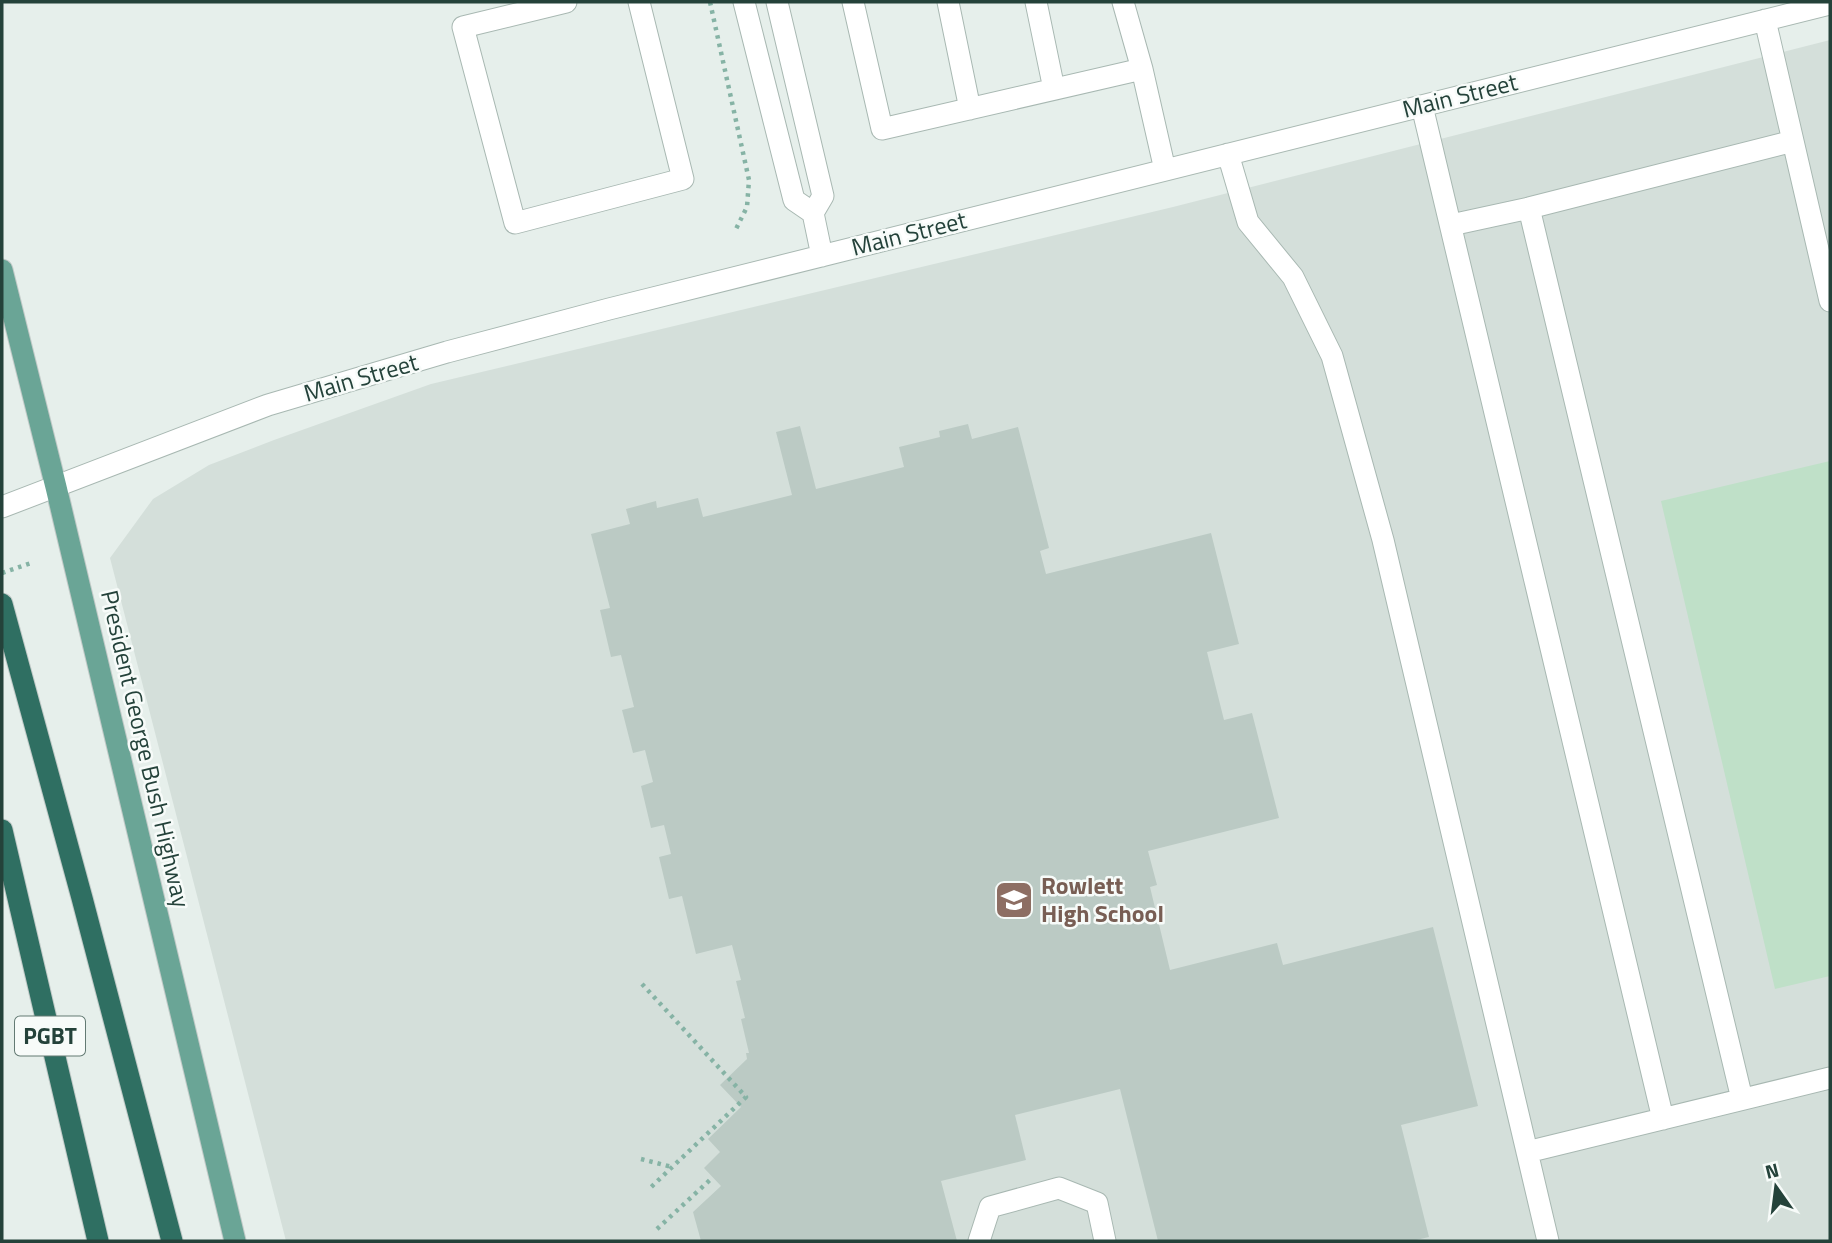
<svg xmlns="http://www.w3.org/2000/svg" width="1832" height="1243" font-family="'Titillium Web',sans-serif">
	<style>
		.built { fill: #d4dfda }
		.green { fill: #bfe0c8 }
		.building { fill: #bbcac4 }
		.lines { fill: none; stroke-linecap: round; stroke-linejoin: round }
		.minor-casing { stroke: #a8b8b2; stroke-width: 23 }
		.major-casing { stroke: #c2cac8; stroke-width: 23 }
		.highway-casing { stroke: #c2cac8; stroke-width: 23 }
		.path { stroke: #86b3a5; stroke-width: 4.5; stroke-dasharray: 3.5 5; stroke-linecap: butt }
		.minor { stroke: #fff; stroke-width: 21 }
		.major { stroke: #6aa596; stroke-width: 21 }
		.highway { stroke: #2f6f62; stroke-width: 21 }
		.labels { text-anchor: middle; stroke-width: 5; stroke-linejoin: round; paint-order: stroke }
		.shield { fill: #f7fbf9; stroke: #637a73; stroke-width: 2 }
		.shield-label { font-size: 23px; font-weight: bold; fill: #24423a }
		.street-label { font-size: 24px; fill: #24423a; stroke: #f7fbf9 }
		.education-label { font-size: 24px; font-weight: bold; fill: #785e54; stroke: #f7fbf9; text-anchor: start }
	</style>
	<rect width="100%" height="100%" fill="#e6efeb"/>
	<!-- built -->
	<path class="built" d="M 1830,40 L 1830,1241 L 286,1241 L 110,558 L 153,499 L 209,465 L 274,440 L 431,384 L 1173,207 Z"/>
	<!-- green -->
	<path class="green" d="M 1830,461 L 1830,976 L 1775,989 L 1661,501 Z"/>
	<!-- building -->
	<path class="building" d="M 968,424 L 972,439 L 1018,427 L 1049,548 L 1040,551 L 1046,574 L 1211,533 L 1239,644 L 1207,652 L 1224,720 L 1252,713 L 1279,818 L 1148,851 L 1157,885 L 1150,887 L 1170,970 L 1277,943 L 1283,965 L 1433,927 L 1478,1106 L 1401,1125 L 1429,1237 L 1412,1241 L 1158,1241 L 1120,1089 L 1015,1115 L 1026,1160 L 941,1181 L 957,1241 L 701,1241 L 693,1212 L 721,1186 L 704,1168 L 720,1152 L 708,1139 L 741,1107 L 720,1085 L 747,1059 L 746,1053 L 749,1053 L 741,1019 L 745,1018 L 736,981 L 741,980 L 732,945 L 696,954 L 682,896 L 669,899 L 659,857 L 671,854 L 664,825 L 651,828 L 641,786 L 653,782 L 645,750 L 633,753 L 622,710 L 634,707 L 621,655 L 611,657 L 600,610 L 610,608 L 591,534 L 630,524 L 626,509 L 656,501 L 657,508 L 698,498 L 703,517 L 792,495 L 776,432 L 800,426 L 816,489 L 904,467 L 899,447 L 940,437 L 939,431 Z"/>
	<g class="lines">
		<defs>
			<path id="minor" d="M 566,2 L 463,27 L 515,223 L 683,179 L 639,2
				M 744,2 L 794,200 L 813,213 L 822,256
				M 777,2 L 823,196 L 813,213
				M 853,2 L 882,129 L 1142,69
				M 948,2 L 970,109
				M 1036,2 L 1054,89
				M 1123,2 L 1142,69 L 1165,170
				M 1765,20 L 1830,301
				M 1422,106 L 1663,1119
				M 1228,154 L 1248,222 L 1293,277 L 1332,356 L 1383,540 L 1548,1241
				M 1529,208 L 1742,1099
				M 1451,225 L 1529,208 L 1793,141
				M 2,507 L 268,405 L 447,352 L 609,309 L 1830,4
				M 1527,1152 L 1830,1078
				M 979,1241 L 990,1207 L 1059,1188 L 1097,1203 L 1105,1241"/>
			<path id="major" d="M 2,270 L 56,487 L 235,1241"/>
			<path id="highway" d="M 2,604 L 82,898 L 172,1241
				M 2,830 L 98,1241"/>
		</defs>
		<!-- minor casing -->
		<use href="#minor" class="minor-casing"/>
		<!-- major casing -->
		<use href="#major" class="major-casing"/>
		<!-- highway casing -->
		<use href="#highway" class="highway-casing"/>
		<!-- path -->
		<path class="path" d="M 710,2 L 749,180 L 747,207 L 735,231
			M 2,573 L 34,562
			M 642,984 L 746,1097 L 648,1190
			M 641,1159 L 672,1167
			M 657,1229 L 711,1179"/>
		<!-- minor -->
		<use href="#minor" class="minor"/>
		<!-- major -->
		<use href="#major" class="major"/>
		<!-- highway -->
		<use href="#highway" class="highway"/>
	</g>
	<!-- icons -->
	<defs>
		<symbol id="school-square" viewBox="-11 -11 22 22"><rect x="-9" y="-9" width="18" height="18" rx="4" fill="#8d6e63" stroke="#f7fbf9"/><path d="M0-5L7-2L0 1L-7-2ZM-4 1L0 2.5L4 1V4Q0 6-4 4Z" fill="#fff"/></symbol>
	</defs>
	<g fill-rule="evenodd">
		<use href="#school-square" x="992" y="878" width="44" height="44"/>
	</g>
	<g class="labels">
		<!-- shield labels -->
		<rect class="shield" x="15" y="1016.5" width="70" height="39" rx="5"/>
		<g class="shield-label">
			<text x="50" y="1044">PGBT</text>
		</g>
		<!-- street labels -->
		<g class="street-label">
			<text transform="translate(1460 96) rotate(-14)" y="8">Main Street</text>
			<text transform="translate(909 234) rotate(-14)" y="8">Main Street</text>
			<text transform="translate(361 378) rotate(-16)" y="8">Main Street</text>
			<text transform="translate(145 749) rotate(77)" y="8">President George Bush Highway</text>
		</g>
		<!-- education labels -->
		<g class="education-label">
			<text x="1041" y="894">Rowlett<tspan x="1041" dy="28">High School</tspan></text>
		</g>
	</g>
	<!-- border -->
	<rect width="1832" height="1243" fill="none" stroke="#24423a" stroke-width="7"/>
	<!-- north arrow -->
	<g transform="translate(1776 1187) rotate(346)" stroke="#f7fbf9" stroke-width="5" paint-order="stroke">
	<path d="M0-5L12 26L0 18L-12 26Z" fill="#24423a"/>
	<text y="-10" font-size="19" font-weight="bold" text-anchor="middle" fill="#24423a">N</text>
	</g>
</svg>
